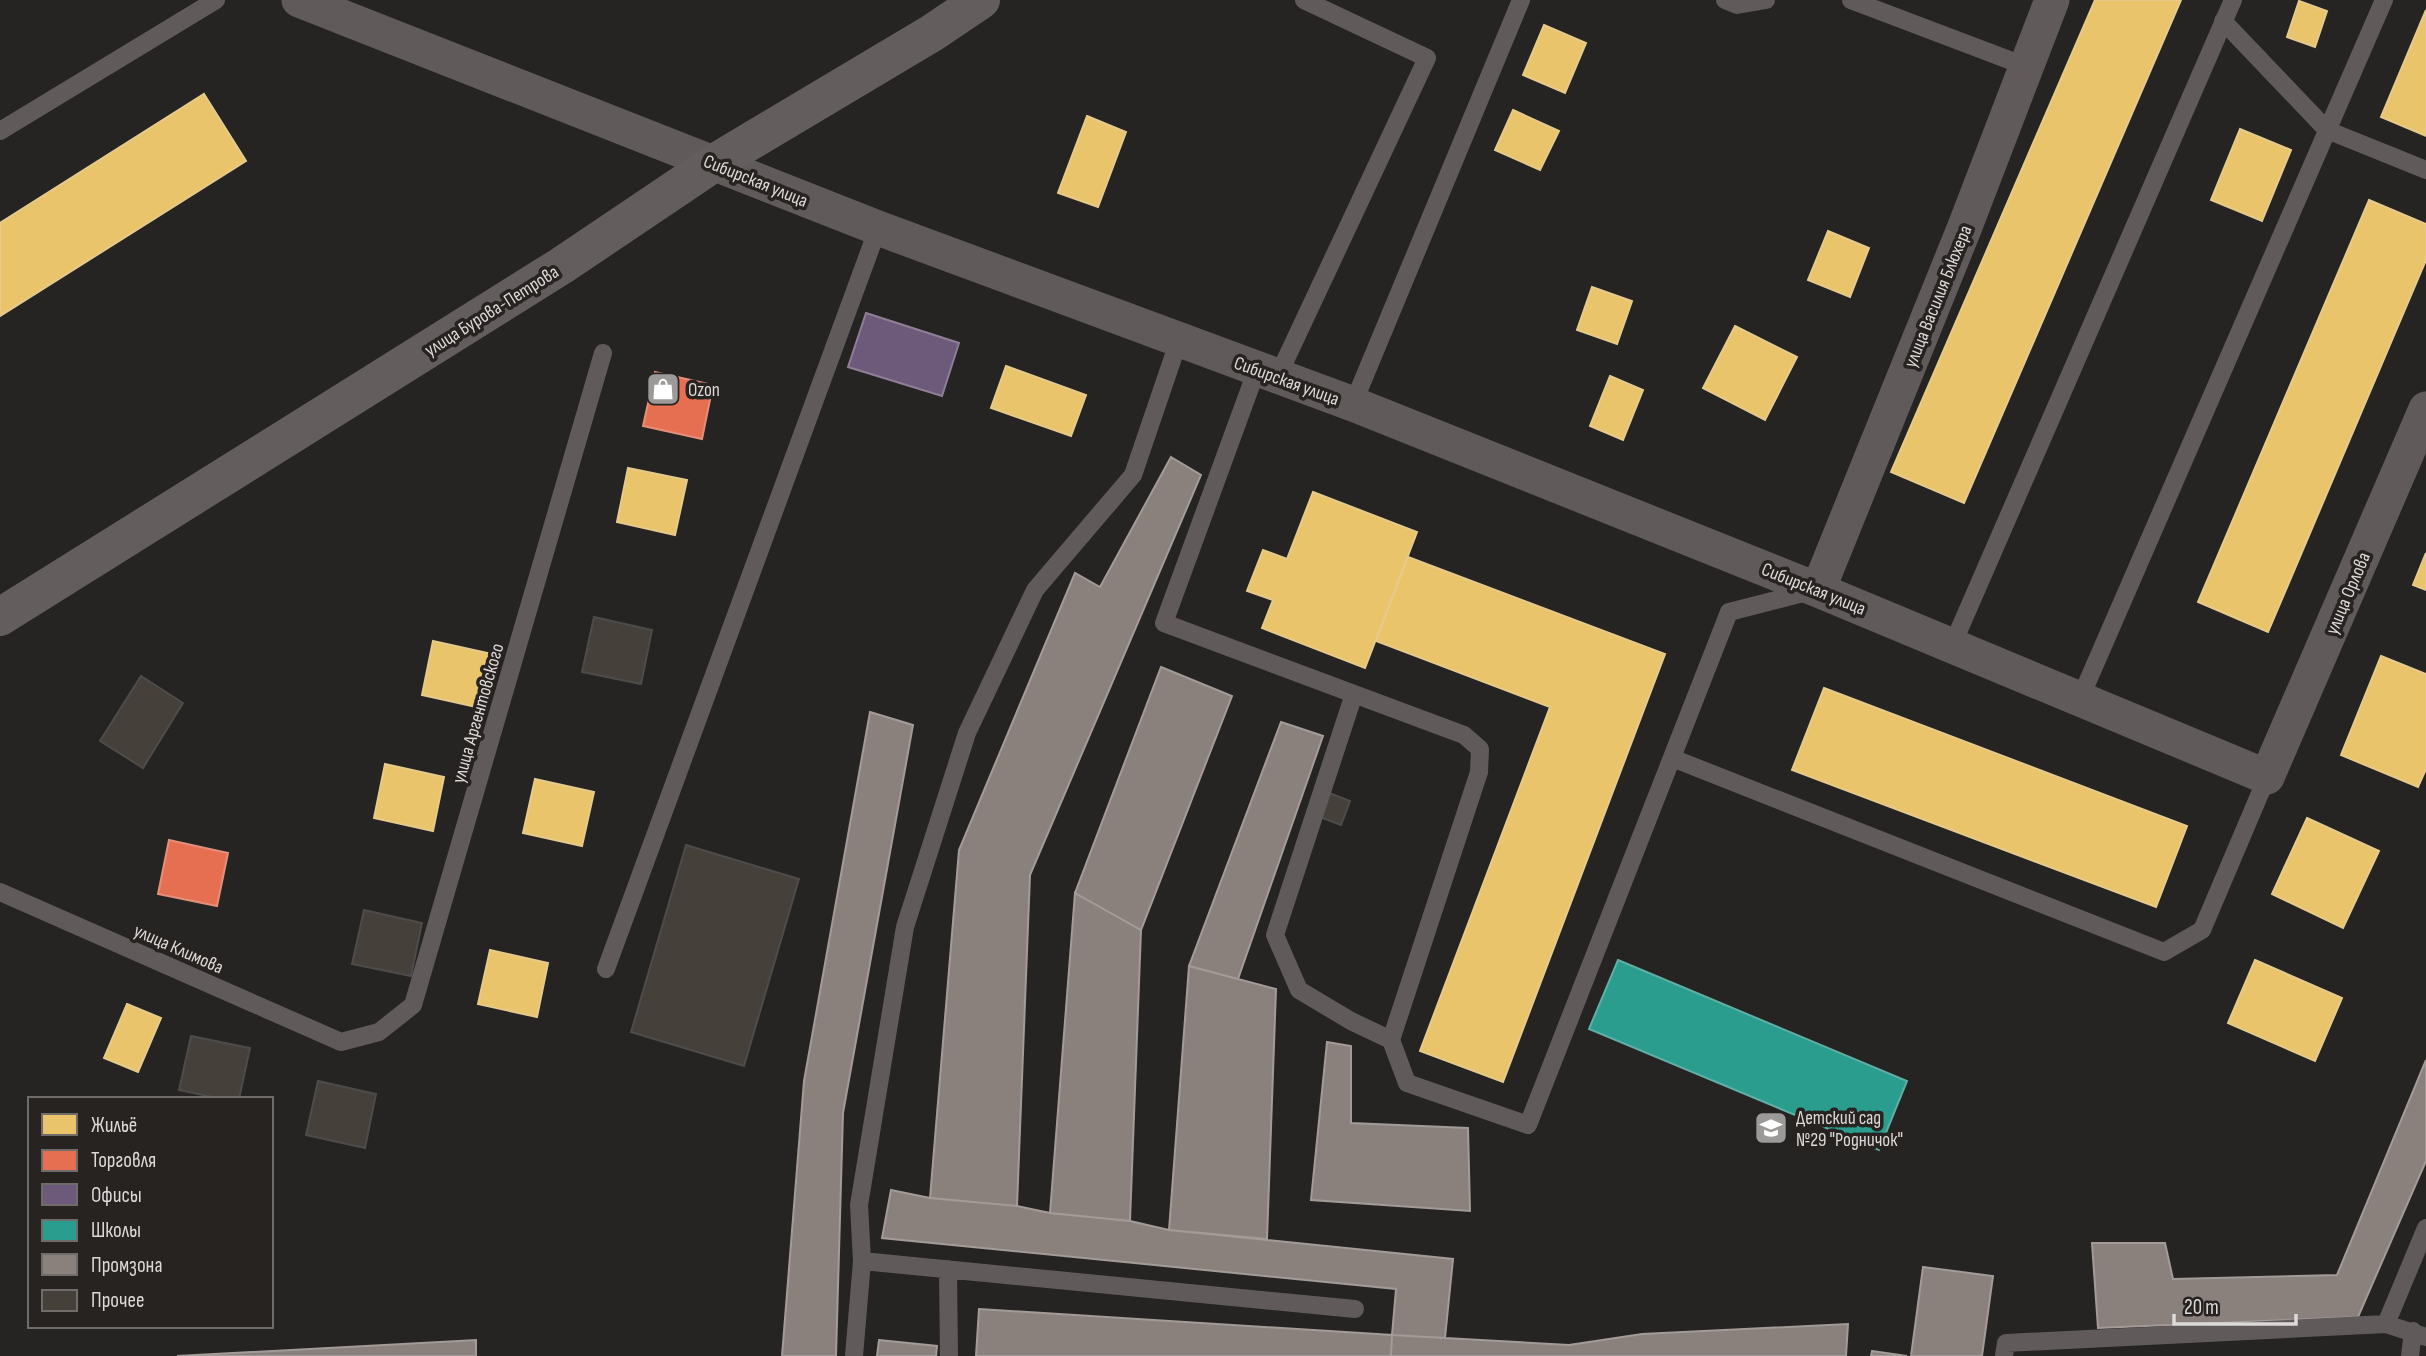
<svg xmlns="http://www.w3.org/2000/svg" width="2426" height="1356" font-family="'Sofia Sans Condensed',sans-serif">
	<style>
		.homes { fill: #e9c46a; stroke: #e5ca8b; stroke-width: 2 }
		.shops { fill: #e76f51; stroke: #e48f7a; stroke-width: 2 }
		.offices { fill: #6d597a; stroke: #8e7f96; stroke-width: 2 }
		.schools { fill: #2a9d8f; stroke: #5fafa5; stroke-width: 2 }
		.industry { fill: #8a817c; stroke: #a39b98; stroke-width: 2 }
		.building { fill: #46403a; stroke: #4e4c4b; stroke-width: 2 }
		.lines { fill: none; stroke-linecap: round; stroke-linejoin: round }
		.lane { stroke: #615a5b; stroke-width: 18 }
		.street { stroke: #615a5b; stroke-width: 35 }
		.secondary { stroke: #635d5d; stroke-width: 38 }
		.labels { text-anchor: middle; stroke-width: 7; stroke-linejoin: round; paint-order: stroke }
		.street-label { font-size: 19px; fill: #dcd9d8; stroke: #272321 }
		.poi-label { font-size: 19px; fill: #dcd9d8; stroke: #272321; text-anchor: start }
	</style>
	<rect width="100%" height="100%" fill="#262422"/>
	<!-- homes -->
	<path class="homes" d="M 2095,0 L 2181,0 L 1964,503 L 1891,472 Z
		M 2299,1 L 2327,11 L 2315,47 L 2287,37 Z
		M 2426,10 L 2426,136 L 2381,117 Z
		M 1544,25 L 1586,43 L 1565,93 L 1523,75 Z
		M 204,94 L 246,161 L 0,316 L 0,223 Z
		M 1513,110 L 1559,131 L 1540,170 L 1495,150 Z
		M 1087,116 L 1126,132 L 1098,207 L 1058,193 Z
		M 2240,129 L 2291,150 L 2262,221 L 2211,200 Z
		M 2369,200 L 2426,224 L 2426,260 L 2268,632 L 2198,602 Z
		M 1828,231 L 1869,248 L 1850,297 L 1808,280 Z
		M 1592,287 L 1632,301 L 1617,344 L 1577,330 Z
		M 1735,326 L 1797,357 L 1765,420 L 1703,388 Z
		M 1006,366 L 1086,395 L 1071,436 L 991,408 Z
		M 1610,376 L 1643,390 L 1623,440 L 1590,426 Z
		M 628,468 L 687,480 L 675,535 L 617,522 Z
		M 1313,492 L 1417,532 L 1365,668 L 1262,628 L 1273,600 L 1247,591 L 1263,550 L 1287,559 Z
		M 2426,553 L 2426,590 L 2413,585 Z
		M 1408,557 L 1665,654 L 1503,1082 L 1420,1051 L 1550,707 L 1376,641 Z
		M 433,641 L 492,654 L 481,708 L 422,695 Z
		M 2381,656 L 2426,674 L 2426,769 L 2418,787 L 2341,755 Z
		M 1824,688 L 2187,826 L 2156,907 L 1792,770 Z
		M 385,764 L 444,777 L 433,831 L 374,818 Z
		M 535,779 L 594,792 L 582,846 L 523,833 Z
		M 2307,818 L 2379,851 L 2343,928 L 2272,894 Z
		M 490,950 L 548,963 L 537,1017 L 478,1004 Z
		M 2255,960 L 2342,998 L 2315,1061 L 2228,1023 Z
		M 127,1004 L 161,1018 L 138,1072 L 104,1058 Z"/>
	<!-- shops -->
	<path class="shops" d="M 655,372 L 713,385 L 702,439 L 643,426 Z
		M 169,840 L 228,853 L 217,906 L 158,894 Z"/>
	<!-- offices -->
	<path class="offices" d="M 866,313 L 959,343 L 942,396 L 848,367 Z"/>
	<!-- schools -->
	<path class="schools" d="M 1618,960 L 1907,1081 L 1879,1150 L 1589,1029 Z"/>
	<!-- industry -->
	<path class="industry" d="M 1171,457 L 1201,475 L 1030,875 L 1017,1206 L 930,1198 L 959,850 L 1075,573 L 1100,587 Z
		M 1161,667 L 1232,696 L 1141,930 L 1075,893 Z
		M 870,712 L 913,725 L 843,1113 L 836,1356 L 782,1356 L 804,1081 Z
		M 1281,722 L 1323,736 L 1238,979 L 1189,966 Z
		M 1075,893 L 1141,930 L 1130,1221 L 1050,1213 Z
		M 1189,966 L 1276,989 L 1267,1239 L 1169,1230 Z
		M 1327,1042 L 1351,1046 L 1351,1123 L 1468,1128 L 1470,1211 L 1311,1200 Z
		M 2426,1060 L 2426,1161 L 2358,1317 L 2098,1328 L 2092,1243 L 2165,1243 L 2173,1279 L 2337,1275 Z
		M 891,1190 L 930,1198 L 1017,1206 L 1050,1213 L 1130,1221 L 1169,1230 L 1453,1259 L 1445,1338 L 1392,1335 L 1396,1289 L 882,1238 Z
		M 1923,1267 L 1993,1276 L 1982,1356 L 1911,1356 Z
		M 979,1309 L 1392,1335 L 1391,1356 L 976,1356 Z
		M 1848,1324 L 1846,1356 L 1391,1356 L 1392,1335 L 1569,1345 L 1642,1334 Z
		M 476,1340 L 476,1356 L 177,1356 Z
		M 879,1340 L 937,1346 L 936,1356 L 877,1356 Z
		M 1872,1351 L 1907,1356 L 1871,1356 Z"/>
	<!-- building -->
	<path class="building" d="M 594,617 L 652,630 L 641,684 L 582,672 Z
		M 141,676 L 183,703 L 143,768 L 100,741 Z
		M 1327,792 L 1350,801 L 1341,825 L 1317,816 Z
		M 686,845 L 799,879 L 744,1066 L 631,1032 Z
		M 364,910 L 422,923 L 411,976 L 352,964 Z
		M 191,1036 L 250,1048 L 239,1099 L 222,1099 L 179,1090 Z
		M 318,1081 L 376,1094 L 365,1148 L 306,1135 Z"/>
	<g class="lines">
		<!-- lane -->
		<path class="lane" d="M 1725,0 L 1737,5 L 1766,0
			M 1851,0 L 2025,66
			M 2223,21 L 2327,130 L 2426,170
			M 0,131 L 216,0
			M 1179,340 L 1133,475 L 1035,590 L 967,733 L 905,927 L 859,1205 L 862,1261 L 1355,1309
			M 1257,369 L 1164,623 L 1354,694 L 1275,935 L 1299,990 L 1351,1021 L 1391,1040 L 1407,1083 L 1528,1125 L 1729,612 L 1811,591
			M 1278,376 L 1427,58 L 1304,0
			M 1353,404 L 1521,0
			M 1952,646 L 2233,0
			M 1354,694 L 1464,735 L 1480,749 L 1479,772 L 1391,1040
			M 2080,699 L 2384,0
			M 1672,758 L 2164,952 L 2202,930 L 2267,777
			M 0,892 L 341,1042 L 379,1032 L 413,1005 L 603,353
			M 606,969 L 878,228
			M 2426,1228 L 2386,1324 L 2426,1337
			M 948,1269 L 949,1356
			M 854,1356 L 862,1261
			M 2004,1356 L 2006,1343 L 2386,1324
			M 2410,1356 L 2413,1331"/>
		<!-- street -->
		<path class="street" d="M 299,0 L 878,228 L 1353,404 L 1818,590 L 2267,777 L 2426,409
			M 1818,590 L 1964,229 L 2052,0"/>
		<!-- secondary -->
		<path class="secondary" d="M 0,617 L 561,266 L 714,163 L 932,33 L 981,0"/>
	</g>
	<!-- icons -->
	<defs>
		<symbol id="shop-square" viewBox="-11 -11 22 22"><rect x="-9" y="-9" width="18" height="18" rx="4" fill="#9c9a98" stroke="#272321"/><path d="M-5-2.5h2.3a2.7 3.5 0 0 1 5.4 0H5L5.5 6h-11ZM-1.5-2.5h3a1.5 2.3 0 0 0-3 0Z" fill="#fff"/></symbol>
		<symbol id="school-square" viewBox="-11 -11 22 22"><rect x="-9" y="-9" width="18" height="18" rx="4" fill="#9c9a98" stroke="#272321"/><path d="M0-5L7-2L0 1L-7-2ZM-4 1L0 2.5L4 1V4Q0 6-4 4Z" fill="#fff"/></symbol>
	</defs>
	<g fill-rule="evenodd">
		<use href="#shop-square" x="644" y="370" width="38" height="38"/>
		<use href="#school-square" x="1752" y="1109" width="38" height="38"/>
	</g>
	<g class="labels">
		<!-- street labels -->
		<g class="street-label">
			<text transform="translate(756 180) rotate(22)" y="7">Сибирская улица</text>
			<text transform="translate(1937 296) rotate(-68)" y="7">улица Василия Блюхера</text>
			<text transform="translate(491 310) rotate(-32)" y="7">улица Бурова-Петрова</text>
			<text transform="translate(1287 380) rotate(20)" y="7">Сибирская улица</text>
			<text transform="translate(1814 588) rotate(22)" y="7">Сибирская улица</text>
			<text transform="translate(2347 593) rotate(-67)" y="7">улица Орлова</text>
			<text transform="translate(477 713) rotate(-74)" y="7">улица Аргентовского</text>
			<text transform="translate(179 948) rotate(24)" y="7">улица Климова</text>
		</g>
		<!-- poi labels -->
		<g class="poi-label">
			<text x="688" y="396">Ozon</text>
			<text x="1796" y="1124">Детский сад<tspan x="1796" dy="22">№29 "Родничок"</tspan></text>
		</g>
	</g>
	<!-- legend -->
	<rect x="28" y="1097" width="245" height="231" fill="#272321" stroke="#6f6c6a" stroke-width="2"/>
	<rect x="42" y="1114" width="35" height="21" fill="#e9c46a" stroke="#6f6c6a" stroke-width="2"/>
	<text x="91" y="1132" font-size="21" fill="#dcd9d8">Жильё</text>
	<rect x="42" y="1150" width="35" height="21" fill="#e76f51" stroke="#6f6c6a" stroke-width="2"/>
	<text x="91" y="1167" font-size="21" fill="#dcd9d8">Торговля</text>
	<rect x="42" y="1184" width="35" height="21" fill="#6d597a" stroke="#6f6c6a" stroke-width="2"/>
	<text x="91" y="1202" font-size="21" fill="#dcd9d8">Офисы</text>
	<rect x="42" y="1220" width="35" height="21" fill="#2a9d8f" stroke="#6f6c6a" stroke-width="2"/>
	<text x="91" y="1237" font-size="21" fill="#dcd9d8">Школы</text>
	<rect x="42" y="1254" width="35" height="21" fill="#8a817c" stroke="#6f6c6a" stroke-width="2"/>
	<text x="91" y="1272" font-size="21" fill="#dcd9d8">Промзона</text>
	<rect x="42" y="1290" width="35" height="21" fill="#46403a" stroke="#6f6c6a" stroke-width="2"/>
	<text x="91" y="1307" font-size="21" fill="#dcd9d8">Прочее</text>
	<!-- scale -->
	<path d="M2174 1314v10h122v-10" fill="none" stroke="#dcd9d8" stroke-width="3.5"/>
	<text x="2184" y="1314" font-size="21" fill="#dcd9d8" stroke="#272321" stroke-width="5" paint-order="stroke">20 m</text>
</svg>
